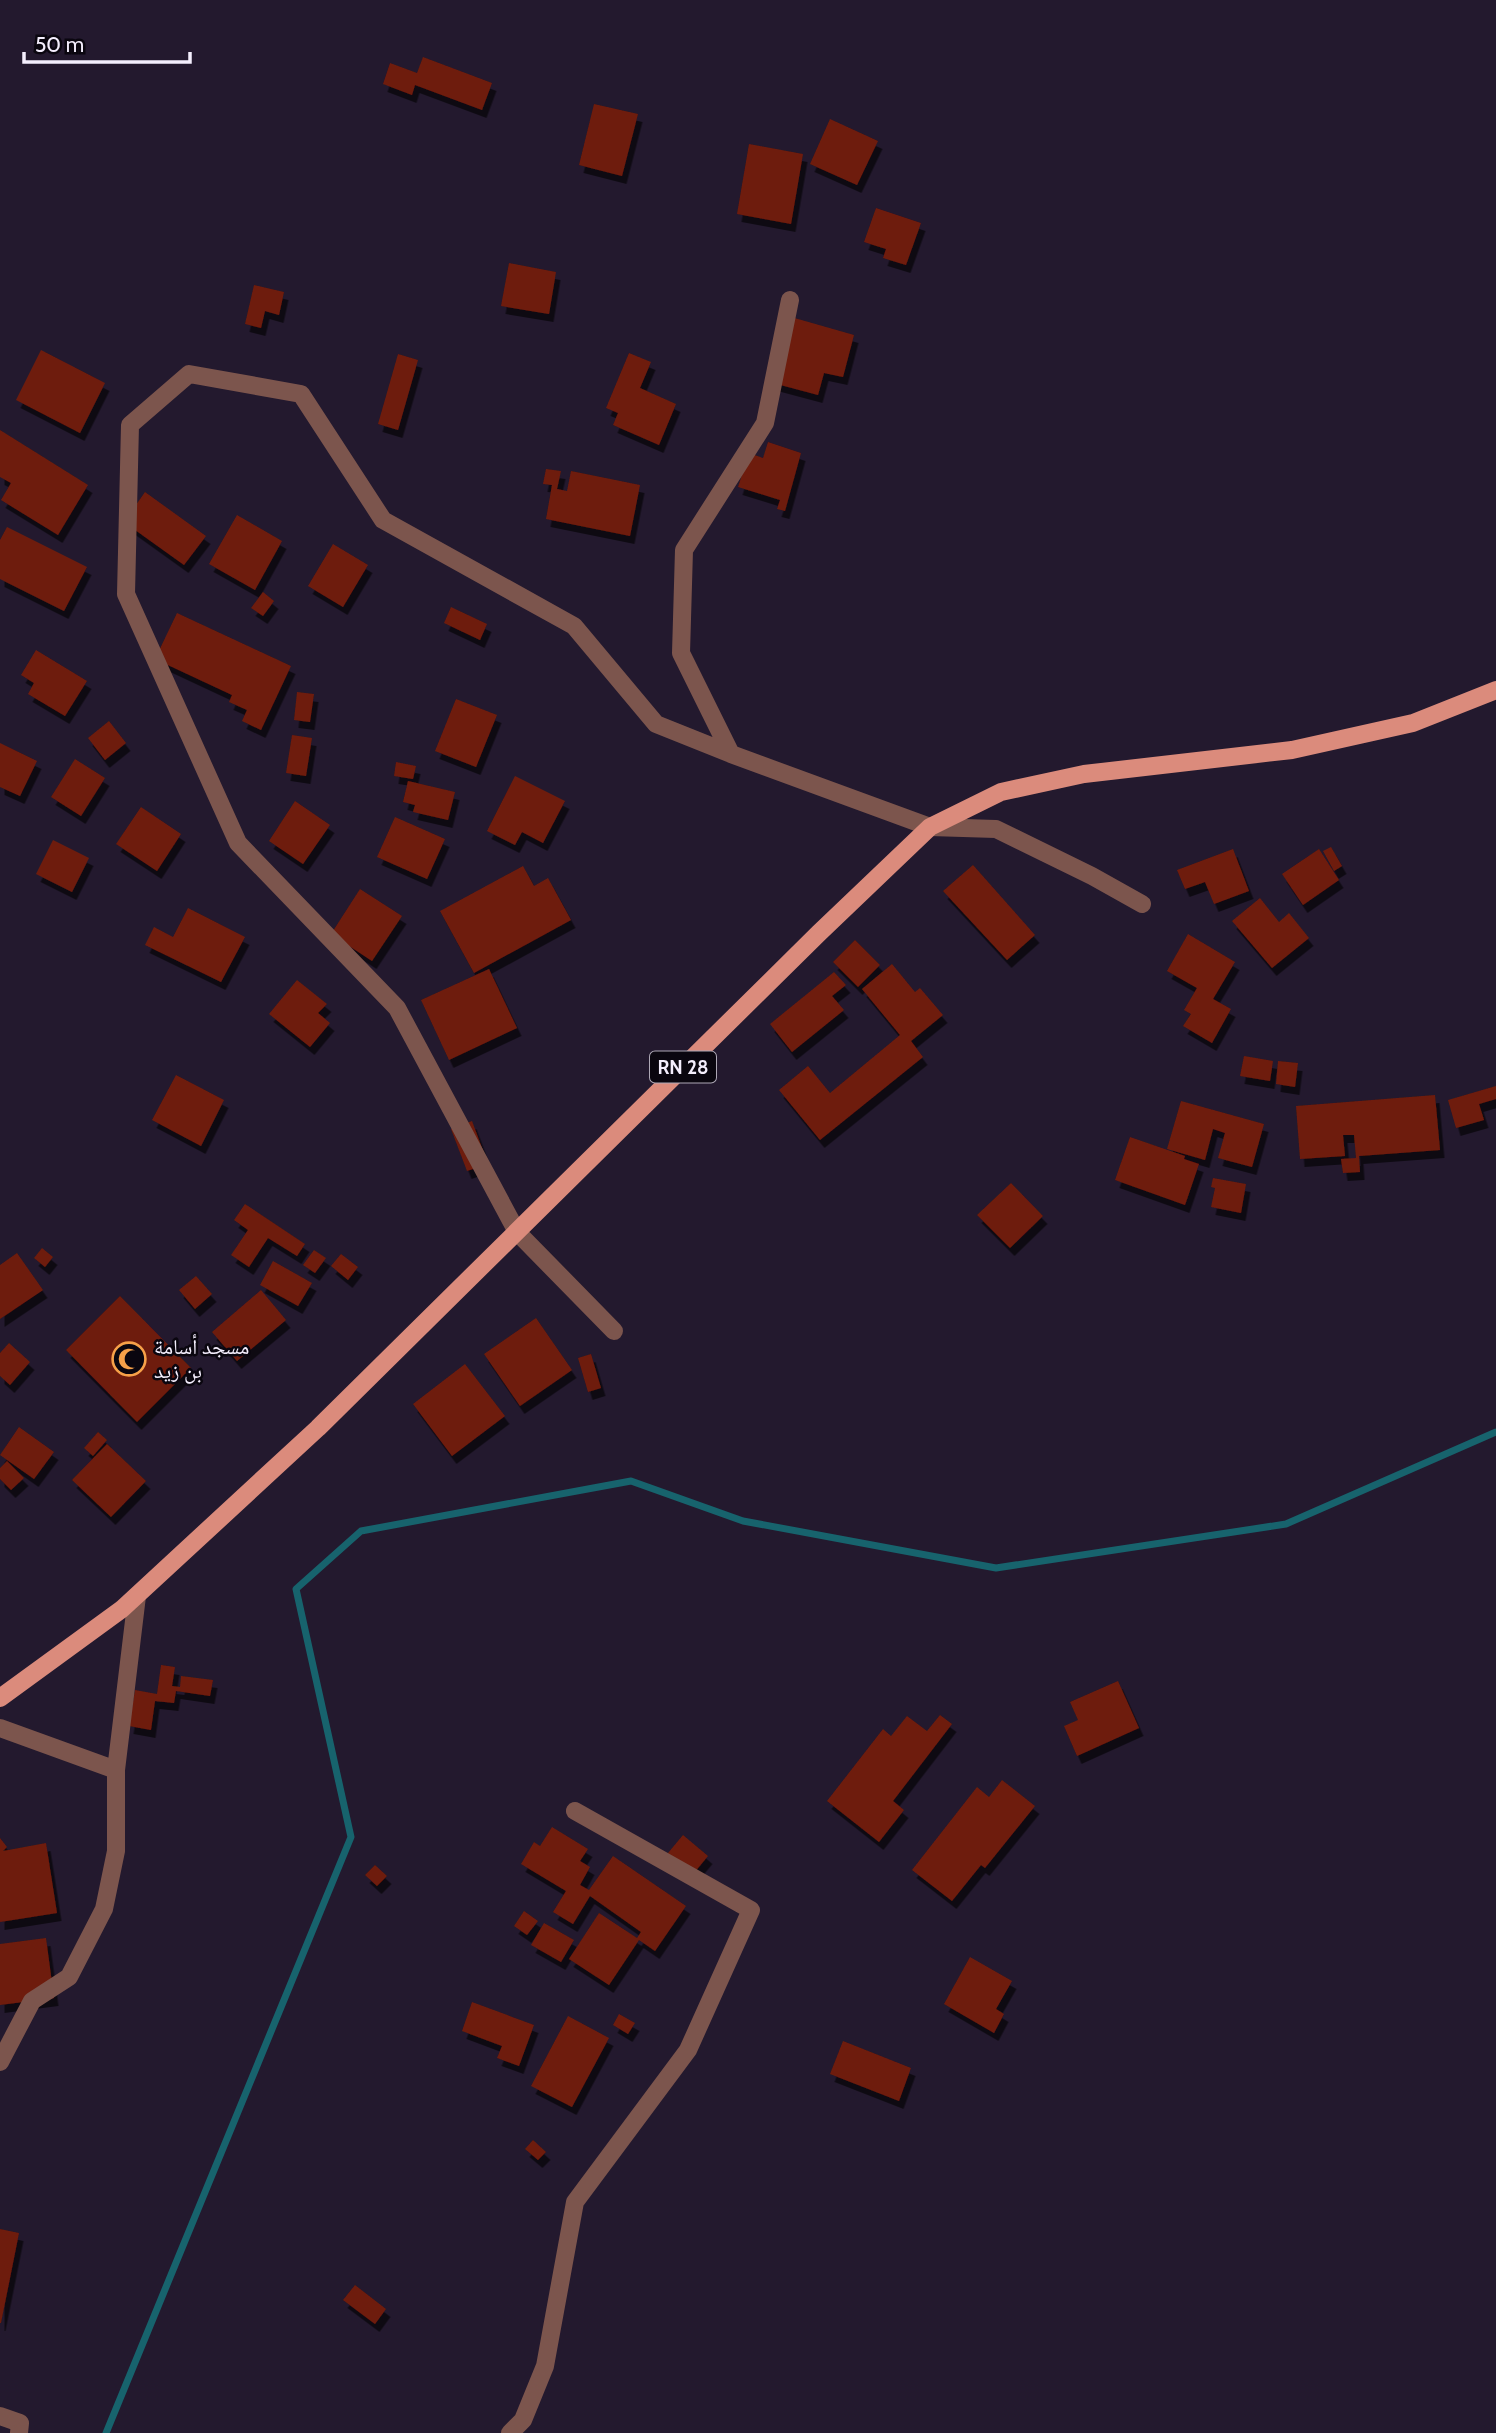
<svg xmlns="http://www.w3.org/2000/svg" width="1496" height="2433" font-family="Cabin,'Noto Naskh Arabic',sans-serif">
	<style>
		.lines { fill: none; stroke-linecap: round; stroke-linejoin: round }
		.stream { stroke: #17636d; stroke-width: 7 }
		.building { fill: #6e1b0a; filter: url(#shadow) }
		.minor { stroke: #7c554d; stroke-width: 18 }
		.primary { stroke: #db8b7c; stroke-width: 18 }
		.labels { text-anchor: middle; stroke-width: 5; stroke-linejoin: round; paint-order: stroke }
		.shield { fill: #0a060f; stroke: #aea8b6; stroke-width: 2 }
		.shield-label { font-size: 19px; font-weight: bold; fill: #f4eefd }
		.poi-label { font-size: 21px; fill: #f4eefd; stroke: #0a060f; text-anchor: start }
	</style>
	<defs>
		<filter id="shadow"><feDropShadow dx="4.5" dy="8" stdDeviation="0" flood-color="#0009"/></filter>
	</defs>
	<rect width="100%" height="100%" fill="#23192e"/>
	<g class="lines">
		<!-- stream -->
		<path class="stream" d="M 106,2433 L 351,1837 L 296,1589 L 361,1531 L 631,1481 L 743,1521 L 996,1568 L 1286,1524 L 1496,1432"/>
	</g>
	<!-- building -->
	<path class="building" d="M 423,57 L 492,83 L 482,110 L 415,85 L 412,95 L 383,84 L 390,63 L 417,73 Z
		M 594,104 L 638,114 L 622,176 L 579,165 Z
		M 830,119 L 878,141 L 857,185 L 810,164 Z
		M 749,144 L 803,154 L 791,224 L 737,214 Z
		M 876,208 L 921,223 L 906,265 L 883,258 L 886,249 L 864,242 Z
		M 509,263 L 556,272 L 549,314 L 501,306 Z
		M 254,285 L 284,292 L 279,315 L 265,311 L 261,328 L 245,324 Z
		M 791,317 L 854,335 L 843,377 L 824,373 L 818,395 L 773,383 Z
		M 41,350 L 105,383 L 80,433 L 16,400 Z
		M 629,353 L 651,362 L 640,388 L 676,404 L 659,445 L 613,425 L 618,413 L 606,408 Z
		M 398,354 L 418,360 L 398,430 L 378,424 Z
		M 0,430 L 88,485 L 58,535 L 1,500 L 11,483 L 0,477 Z
		M 768,442 L 801,453 L 785,511 L 777,509 L 780,500 L 738,487 L 749,453 L 763,458 Z
		M 546,469 L 561,471 L 557,489 L 567,491 L 571,471 L 640,485 L 630,536 L 546,519 L 552,485 L 543,484 Z
		M 145,492 L 206,536 L 184,565 L 124,522 Z
		M 237,515 L 282,541 L 255,590 L 209,564 Z
		M 7,527 L 87,567 L 64,611 L 0,579 L 0,540 Z
		M 333,544 L 368,565 L 343,607 L 308,586 Z
		M 263,592 L 274,601 L 263,616 L 251,608 Z
		M 451,607 L 487,624 L 480,640 L 444,623 Z
		M 177,613 L 291,666 L 261,730 L 242,721 L 247,710 L 229,702 L 232,695 L 155,659 Z
		M 36,650 L 87,681 L 65,716 L 28,694 L 34,683 L 21,675 Z
		M 297,692 L 314,694 L 310,722 L 294,720 Z
		M 456,699 L 497,715 L 476,767 L 435,751 Z
		M 109,721 L 126,743 L 105,760 L 88,738 Z
		M 292,735 L 312,738 L 306,776 L 286,773 Z
		M 0,743 L 37,761 L 20,796 L 0,787 Z
		M 75,759 L 105,778 L 81,816 L 51,797 Z
		M 396,762 L 416,766 L 413,779 L 394,776 Z
		M 515,776 L 565,801 L 543,843 L 522,832 L 515,845 L 487,831 Z
		M 408,781 L 455,792 L 448,820 L 413,812 L 415,805 L 403,802 Z
		M 295,801 L 330,825 L 303,864 L 269,841 Z
		M 141,807 L 181,834 L 157,871 L 116,844 Z
		M 395,817 L 445,839 L 427,879 L 377,857 Z
		M 53,840 L 89,858 L 72,892 L 36,874 Z
		M 1331,847 L 1342,866 L 1334,871 L 1323,851 Z
		M 1233,849 L 1249,891 L 1214,904 L 1205,882 L 1185,889 L 1177,870 Z
		M 1319,849 L 1339,880 L 1303,905 L 1282,874 Z
		M 973,865 L 1035,935 L 1007,960 L 943,891 Z
		M 523,866 L 534,886 L 548,878 L 571,920 L 474,973 L 440,911 Z
		M 360,889 L 402,916 L 372,961 L 331,934 Z
		M 1260,898 L 1279,922 L 1289,913 L 1309,938 L 1272,968 L 1232,921 Z
		M 188,908 L 245,937 L 221,982 L 145,945 L 154,927 L 173,937 Z
		M 1188,934 L 1235,962 L 1213,999 L 1231,1009 L 1212,1043 L 1183,1026 L 1191,1014 L 1184,1010 L 1197,988 L 1167,971 Z
		M 855,940 L 880,965 L 858,987 L 833,962 Z
		M 892,964 L 915,992 L 920,988 L 943,1015 L 911,1041 L 923,1057 L 820,1140 L 779,1090 L 808,1066 L 830,1093 L 900,1035 L 862,989 Z
		M 489,969 L 517,1028 L 449,1060 L 421,1000 Z
		M 834,972 L 846,985 L 832,996 L 844,1010 L 792,1052 L 770,1024 Z
		M 297,980 L 327,1004 L 318,1013 L 330,1023 L 310,1047 L 269,1014 Z
		M 1244,1056 L 1273,1061 L 1270,1081 L 1240,1076 Z
		M 1278,1061 L 1298,1063 L 1295,1087 L 1276,1084 Z
		M 176,1075 L 224,1100 L 201,1146 L 152,1120 Z
		M 1496,1086 L 1496,1099 L 1479,1104 L 1484,1120 L 1456,1128 L 1448,1100 Z
		M 1435,1095 L 1440,1150 L 1359,1156 L 1360,1172 L 1343,1173 L 1341,1159 L 1356,1158 L 1354,1135 L 1343,1135 L 1345,1156 L 1300,1159 L 1296,1106 Z
		M 1181,1101 L 1264,1124 L 1252,1167 L 1218,1158 L 1225,1133 L 1213,1129 L 1205,1160 L 1167,1149 Z
		M 472,1121 L 488,1164 L 467,1171 L 451,1129 Z
		M 1130,1137 L 1185,1156 L 1184,1159 L 1199,1164 L 1185,1205 L 1115,1180 Z
		M 1213,1178 L 1246,1184 L 1241,1213 L 1211,1207 L 1215,1188 L 1211,1187 Z
		M 1011,1183 L 1043,1216 L 1010,1248 L 977,1215 Z
		M 245,1204 L 305,1244 L 297,1256 L 268,1238 L 249,1267 L 231,1255 L 248,1230 L 234,1220 Z
		M 42,1248 L 53,1257 L 45,1267 L 34,1258 Z
		M 314,1250 L 326,1258 L 315,1273 L 303,1265 Z
		M 17,1253 L 43,1290 L 0,1319 L 0,1265 Z
		M 341,1254 L 358,1267 L 348,1280 L 331,1266 Z
		M 273,1261 L 312,1283 L 298,1306 L 260,1285 Z
		M 196,1276 L 212,1294 L 195,1309 L 179,1290 Z
		M 261,1290 L 286,1320 L 237,1361 L 212,1332 Z
		M 120,1296 L 191,1368 L 137,1422 L 66,1350 Z
		M 536,1318 L 572,1370 L 520,1406 L 484,1354 Z
		M 9,1343 L 30,1362 L 10,1385 L 0,1376 L 0,1353 Z
		M 591,1354 L 601,1388 L 588,1392 L 578,1358 Z
		M 465,1364 L 505,1416 L 452,1456 L 413,1404 Z
		M 19,1427 L 54,1452 L 34,1479 L 0,1455 Z
		M 98,1432 L 107,1440 L 93,1456 L 84,1448 Z
		M 107,1444 L 146,1481 L 111,1517 L 72,1480 Z
		M 7,1461 L 24,1478 L 11,1490 L 0,1479 L 0,1468 Z
		M 161,1665 L 175,1667 L 172,1686 L 180,1687 L 181,1676 L 213,1680 L 210,1696 L 176,1691 L 174,1703 L 155,1701 L 151,1730 L 129,1726 L 135,1690 L 157,1694 Z
		M 1118,1681 L 1139,1728 L 1077,1756 L 1064,1726 L 1078,1720 L 1070,1702 Z
		M 940,1715 L 952,1724 L 893,1801 L 904,1810 L 879,1842 L 827,1801 L 883,1729 L 891,1736 L 907,1716 L 927,1731 Z
		M 1002,1780 L 1035,1806 L 985,1868 L 981,1865 L 952,1901 L 912,1870 L 977,1787 L 989,1797 Z
		M 552,1827 L 588,1849 L 580,1861 L 590,1867 L 580,1885 L 589,1890 L 613,1856 L 686,1906 L 655,1951 L 639,1940 L 609,1985 L 569,1959 L 599,1913 L 637,1938 L 641,1932 L 590,1896 L 573,1924 L 553,1912 L 566,1891 L 521,1864 L 534,1842 L 540,1846 Z
		M 683,1835 L 708,1856 L 689,1879 L 663,1859 Z
		M 0,1838 L 7,1847 L 3,1851 L 46,1843 L 57,1913 L 0,1922 Z
		M 375,1865 L 387,1876 L 377,1886 L 365,1875 Z
		M 524,1911 L 538,1921 L 527,1935 L 514,1926 Z
		M 544,1923 L 574,1940 L 561,1962 L 531,1945 Z
		M 46,1938 L 54,1998 L 0,2005 L 0,1944 Z
		M 970,1957 L 1012,1981 L 996,2009 L 1004,2014 L 994,2033 L 944,2004 Z
		M 472,2002 L 534,2025 L 519,2066 L 497,2058 L 502,2046 L 462,2031 Z
		M 619,2014 L 635,2023 L 628,2034 L 613,2025 Z
		M 568,2016 L 609,2038 L 572,2107 L 531,2086 Z
		M 843,2041 L 911,2068 L 899,2101 L 830,2074 Z
		M 533,2140 L 546,2152 L 538,2160 L 525,2149 Z
		M 0,2229 L 19,2233 L 1,2323 L 0,2323 Z
		M 355,2285 L 386,2309 L 375,2324 L 343,2300 Z"/>
	<g class="lines">
		<!-- minor -->
		<path class="minor" d="M 790,300 L 765,423 L 684,550 L 681,653 L 731,754 L 930,827 L 996,829 L 1092,876 L 1142,904
			M 614,1331 L 517,1232 L 397,1008 L 238,843 L 126,594 L 130,425 L 189,374 L 301,394 L 383,520 L 574,626 L 656,724 L 731,754
			M 0,1728 L 116,1770 L 137,1596
			M 0,2062 L 32,2001 L 69,1977 L 104,1909 L 116,1851 L 116,1770
			M 0,2416 L 20,2423 L 19,2433
			M 510,2433 L 523,2420 L 545,2366 L 575,2202 L 688,2050 L 751,1910 L 575,1811"/>
		<!-- primary -->
		<path class="primary" d="M 0,1698 L 122,1609 L 318,1428 L 819,933 L 930,827 L 1001,792 L 1084,774 L 1292,750 L 1413,723 L 1496,690"/>
	</g>
	<!-- icons -->
	<defs>
		<symbol id="mosque-ring" viewBox="-11 -11 22 22"><circle r="9.5" fill="#0a060f" stroke="#f7a149" stroke-width="1.5"/><path d="M3.5-4.9A6 6 0 1 0 3.5 4.9A5 5 0 1 1 3.5-4.9Z" fill="#f7a149"/></symbol>
	</defs>
	<g fill-rule="evenodd">
		<use href="#mosque-ring" x="110" y="1340" width="38" height="38"/>
	</g>
	<g class="labels">
		<!-- shield labels -->
		<rect class="shield" x="650" y="1051.5" width="66" height="31" rx="5"/>
		<g class="shield-label">
			<text x="683" y="1074">RN 28</text>
		</g>
		<!-- poi labels -->
		<g class="poi-label">
			<text x="154" y="1354">مسجد أسامة<tspan x="154" dy="24">بن زيد</tspan></text>
		</g>
	</g>
	<!-- scale -->
	<path d="M24 52v10h166v-10" fill="none" stroke="#f4eefd" stroke-width="3.5"/>
	<text x="35" y="52" font-size="21" fill="#f4eefd" stroke="#0a060f" stroke-width="5" paint-order="stroke">50 m</text>
</svg>
